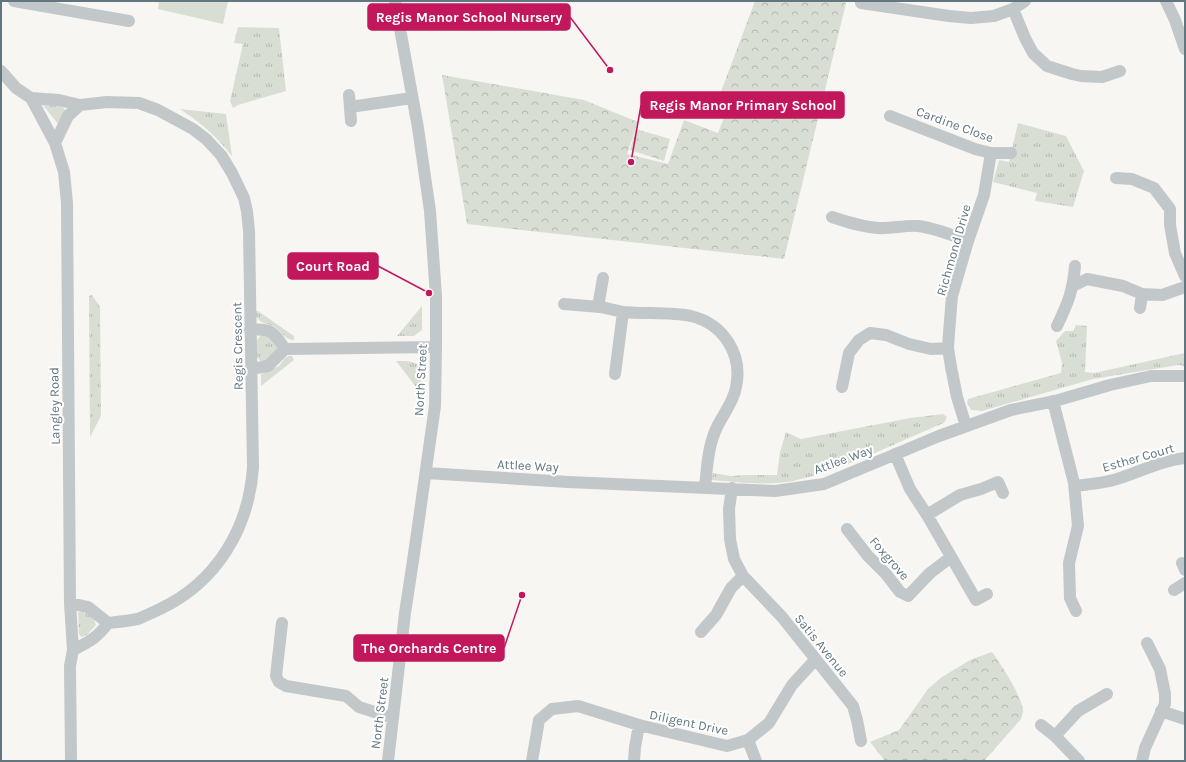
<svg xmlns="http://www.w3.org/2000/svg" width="1186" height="762" font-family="Karla,sans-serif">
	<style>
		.grass { fill: url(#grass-tufts) }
		.forest { fill: url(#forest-crowns) }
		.pitch { fill: #d9ded4 }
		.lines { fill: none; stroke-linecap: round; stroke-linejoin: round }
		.street { stroke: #c2c7c9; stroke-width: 12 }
		.labels { text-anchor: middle; stroke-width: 4; stroke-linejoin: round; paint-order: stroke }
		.street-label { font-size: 13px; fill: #61767f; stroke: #fff }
		.leader { fill: none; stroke: #c2185b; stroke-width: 1.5 }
		.callout-dot { fill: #c2185b; stroke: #fff; stroke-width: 1.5 }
		.callout { fill: #c2185b; stroke: #c2185b; stroke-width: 1.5 }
		.callout-label { font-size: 14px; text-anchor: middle; font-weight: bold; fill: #fff }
	</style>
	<defs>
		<pattern id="grass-tufts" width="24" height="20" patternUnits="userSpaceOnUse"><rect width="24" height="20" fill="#d9ded4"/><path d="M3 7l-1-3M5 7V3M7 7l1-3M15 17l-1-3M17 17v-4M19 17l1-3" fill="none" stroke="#b3b9b1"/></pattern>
		<pattern id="forest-crowns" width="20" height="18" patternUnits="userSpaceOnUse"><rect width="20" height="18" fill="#d9ded4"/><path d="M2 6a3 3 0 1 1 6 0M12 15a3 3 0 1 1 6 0" fill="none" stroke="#b3b9b1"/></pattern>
	</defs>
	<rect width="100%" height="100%" fill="#f7f6f3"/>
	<!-- grass -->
	<path class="grass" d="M 238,27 L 279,28 L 286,91 L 238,105 L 233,108 L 230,101 L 243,44 L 234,43 Z
		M 42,104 C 50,104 62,103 66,111 L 58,124 Z
		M 180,109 L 226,114 L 232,156 C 215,135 202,124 180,109 Z
		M 1018,123 L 1066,136 L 1084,171 L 1073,207 L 1035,201 L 1037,193 L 993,182 L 999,160 L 1009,162 Z
		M 92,295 L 100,307 L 101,415 L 100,418 L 90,437 L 89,296 Z
		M 422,306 L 422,330 L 414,336 L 397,336 Z
		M 255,311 L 258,311 L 294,336 L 294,340 C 284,340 281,330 273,326 C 268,324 263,324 259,320 C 256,317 255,315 255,311 Z
		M 1076,325 L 1087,326 L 1085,372 L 1094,373 L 1185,353 L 1185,366 L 1178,365 L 1093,379 L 982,411 L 971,410 L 967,403 L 968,399 L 1061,373 L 1062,363 L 1056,341 L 1065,331 L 1073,331 Z
		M 261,335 L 269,336 L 277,346 L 277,349 L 270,361 L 261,362 L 257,357 L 257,340 Z
		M 289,356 L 292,356 L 294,360 L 261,386 L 261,374 L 279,366 L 285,358 Z
		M 396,361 C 406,361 416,360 422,369 L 420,392 Z
		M 943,414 L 947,417 L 944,423 C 895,443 846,469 793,481 C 769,486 737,482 711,480 L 713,473 L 731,476 L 746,475 L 777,475 L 780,452 L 786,432 L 801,439 L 910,418 Z
		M 82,610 L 94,618 L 96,625 L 87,635 L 81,637 L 79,634 L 78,612 Z"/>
	<!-- forest -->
	<path class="forest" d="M 755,1 L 839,1 L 846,3 L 784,259 L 467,224 L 442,75 L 584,100 L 638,122 L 627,154 L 668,164 L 684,120 L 718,133 L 731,100 L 744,104 L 720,94 Z
		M 636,129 L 670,139 L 664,161 L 630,150 Z
		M 992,652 C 1001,664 1021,695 1023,710 C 1023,713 1022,716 1021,719 L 984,761 L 885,761 L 870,742 L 899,730 L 928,689 L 942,677 L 970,660 Z"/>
	<!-- pitch -->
	<path class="pitch" d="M 159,1 L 228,1 L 223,24 L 158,9 Z"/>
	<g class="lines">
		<!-- street -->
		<path class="street" d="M 14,1 L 129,21
			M 1166,1 L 1175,20 L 1185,49
			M 861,3 L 949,16 L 971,18 L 994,16 L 1013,9 L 1025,1
			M 1013,9 L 1025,38 L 1033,53 L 1047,66 L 1072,74 L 1081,76 L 1102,77 L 1120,71
			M 1,71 L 16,88 L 31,98 L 55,143 L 64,172 L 67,203 L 70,603 L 73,650 L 70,666 L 71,761
			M 349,95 L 351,121
			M 31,98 L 59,100 L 80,105 L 107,102 L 139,103 L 158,110 L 193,129 L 206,139 L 221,155 L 232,173 L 244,198 L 247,211 L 249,231 L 253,467 C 249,528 217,582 160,609 C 153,612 146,616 138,619 C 128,621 117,622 108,623 C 97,638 89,642 73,650
			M 350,107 L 412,98
			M 890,116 L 975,149 L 991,153 L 1011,153
			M 55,143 L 68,116 L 80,105
			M 1116,178 L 1132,179 L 1154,188 L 1170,209 L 1170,225 L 1175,253 L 1185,276
			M 832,217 C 847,222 862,227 878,228 C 891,229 904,225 918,226 C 935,228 952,235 968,241
			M 1073,286 L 1087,279 L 1123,286 L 1142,294 L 1162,295 L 1185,287
			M 564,304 C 576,305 588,306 600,307 C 608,308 616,311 624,312 C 645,314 670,312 691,316 C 724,324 743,355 736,387 C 734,401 724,413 718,425 C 708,444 707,467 705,488
			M 598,307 L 603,278
			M 1140,308 L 1142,294
			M 1057,326 C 1068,303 1073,291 1075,266
			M 250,330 C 271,328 274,332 285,349
			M 251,369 L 268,366 L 285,349 L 436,347
			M 615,374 L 623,312
			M 842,387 L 849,353 L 859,340 L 870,333 L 886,335 L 909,344 L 931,349 L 948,348
			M 1053,401 L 1074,483 L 1078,526 L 1069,563 L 1070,598 L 1076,611
			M 966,426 L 957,397 L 951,367 L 948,348 L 949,333 L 952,296 L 968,241 L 984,195 L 991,153
			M 895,454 L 910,489 L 927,515 L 976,600 L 987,594
			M 426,473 L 568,482 L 775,491 L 824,484 L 939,436 L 1011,410 L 1055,401 L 1110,385 L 1151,376 L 1185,376
			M 1075,486 C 1091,484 1108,483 1123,477 C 1144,470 1163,460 1185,458
			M 732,488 L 729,509 L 730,539 L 734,559 L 743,576 L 782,617 L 853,706 L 857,720 L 861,741
			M 927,515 L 960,495 L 981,489 L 998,482 L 1003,493
			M 847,529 L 868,556 L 886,574 L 900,592 L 908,596 L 930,573 L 951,557
			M 1182,563 L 1185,570
			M 1174,590 L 1185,583
			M 70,603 L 88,607 L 108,623
			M 282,623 L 276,676 L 279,682 L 286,686 L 346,696 L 359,707 L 393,718
			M 701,632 L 716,615 L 731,588 L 743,576
			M 1161,711 L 1185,719
			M 1041,725 L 1055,736 L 1079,761
			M 1055,736 L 1078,711 L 1107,694
			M 748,740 L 756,761
			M 388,761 L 405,613 L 414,554 L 435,406 L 436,347 L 436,296 L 430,211 L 418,128 L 395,1
			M 532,761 L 539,720 L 552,709 L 578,706 L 639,725 L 727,746 L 748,740 L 769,723 L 792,685 L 815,660
			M 634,761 L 635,747 L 639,725
			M 1142,761 L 1145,748 L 1165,704 L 1165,694 L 1160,669 L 1147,643"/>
	</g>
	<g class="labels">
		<!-- street labels -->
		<g class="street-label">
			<text transform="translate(955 124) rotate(20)" y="5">Cardine Close</text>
			<text transform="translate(953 250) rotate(-74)" y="5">Richmond Drive</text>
			<text transform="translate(237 346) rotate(-91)" y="5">Regis Crescent</text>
			<text transform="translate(420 380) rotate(-87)" y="5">North Street</text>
			<text transform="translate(54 406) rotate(-91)" y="5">Langley Road</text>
			<text transform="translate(1138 457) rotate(-16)" y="5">Esther Court</text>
			<text transform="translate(843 459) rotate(-20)" y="5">Attlee Way</text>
			<text transform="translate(528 465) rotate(3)" y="5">Attlee Way</text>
			<text transform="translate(890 558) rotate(49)" y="5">Foxgrove</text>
			<text transform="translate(822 645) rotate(51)" y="5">Satis Avenue</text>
			<text transform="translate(379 713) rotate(-83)" y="5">North Street</text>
			<text transform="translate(689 722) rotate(12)" y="5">Diligent Drive</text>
		</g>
	</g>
	<!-- callouts -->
	<path class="leader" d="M610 70L570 17M631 162L641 105M429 293L378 266M522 595L504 648"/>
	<g class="callout-dot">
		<circle cx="610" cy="70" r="4"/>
		<circle cx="631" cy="162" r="4"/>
		<circle cx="429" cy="293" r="4"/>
		<circle cx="522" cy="595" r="4"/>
	</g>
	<g class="callout">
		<rect x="368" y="4" width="202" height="26" rx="4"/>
		<rect x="641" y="92" width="203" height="26" rx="4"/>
		<rect x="288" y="253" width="90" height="26" rx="4"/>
		<rect x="354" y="635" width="150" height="26" rx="4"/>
	</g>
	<g class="callout-label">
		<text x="469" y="22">Regis Manor School Nursery</text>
		<text x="743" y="110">Regis Manor Primary School</text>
		<text x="333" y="271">Court Road</text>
		<text x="429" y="653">The Orchards Centre</text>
	</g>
	<!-- border -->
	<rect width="1186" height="762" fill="none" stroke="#61767f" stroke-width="4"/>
</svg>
